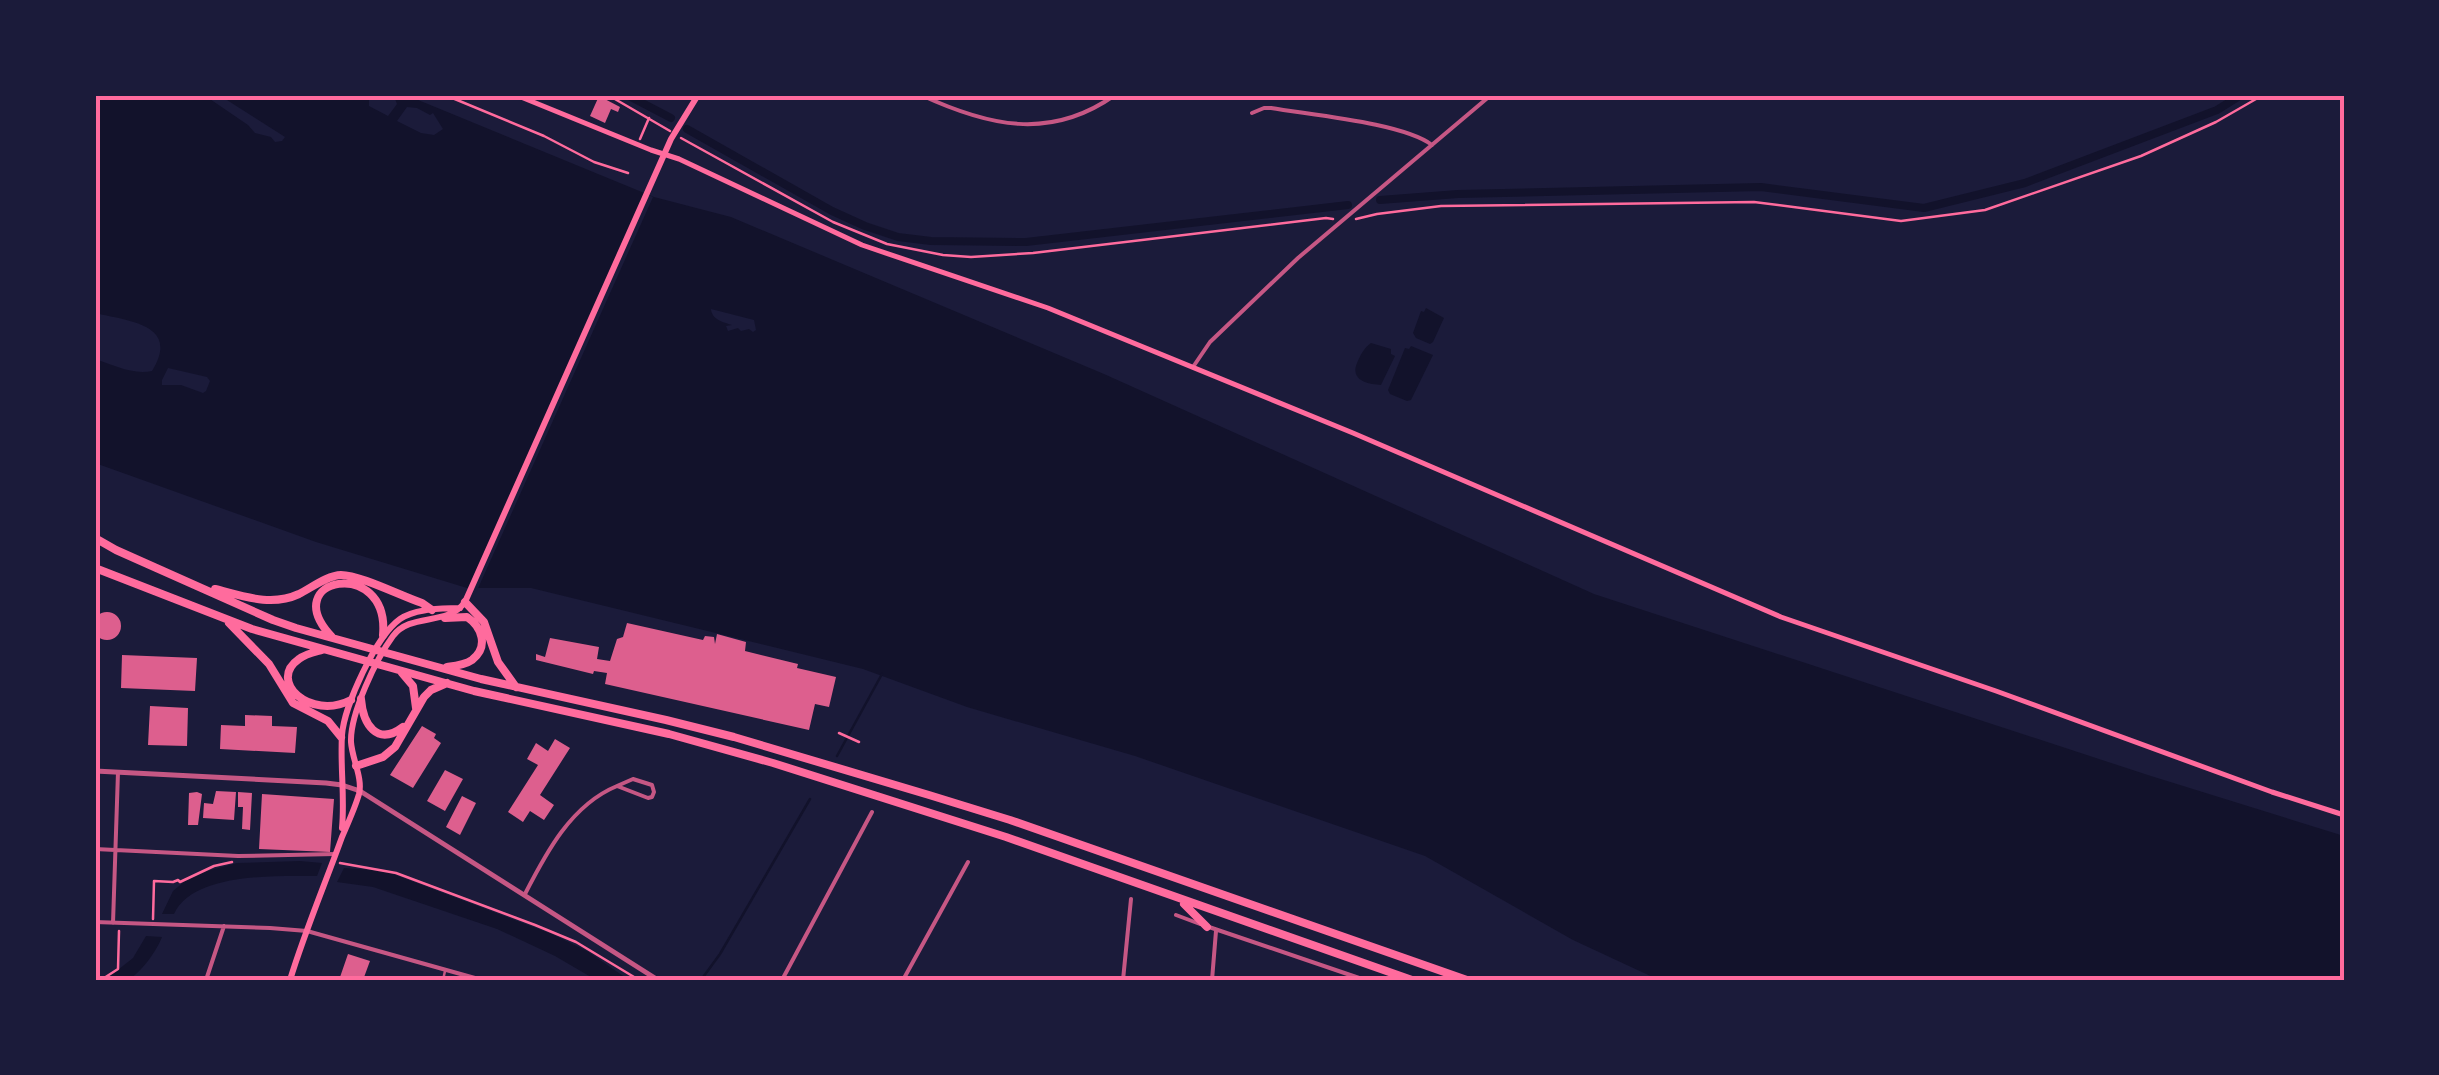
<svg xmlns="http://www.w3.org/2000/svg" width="2439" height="1075" font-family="'Varela Round',sans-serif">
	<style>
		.water { fill: #12122b; fill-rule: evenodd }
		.pier { fill: #1b1b3a }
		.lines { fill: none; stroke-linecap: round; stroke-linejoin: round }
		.stream { stroke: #12122b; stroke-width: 2.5 }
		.canal { stroke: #12122b; stroke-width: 8 }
		.building { fill: #dd5f8e }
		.path { stroke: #ff6b9d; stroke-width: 2.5 }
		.service { stroke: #c65784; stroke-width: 2.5 }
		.minor { stroke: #c65784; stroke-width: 4 }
		.tertiary { stroke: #c65784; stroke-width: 5 }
		.secondary { stroke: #ff6b9d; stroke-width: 5 }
		.primary { stroke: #ff6b9d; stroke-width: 6 }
		.motorway { stroke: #ff6b9d; stroke-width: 8 }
		.neatline { fill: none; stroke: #ff6b9d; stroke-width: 4 }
	</style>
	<rect width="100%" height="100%" fill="#1b1b3a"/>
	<!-- water -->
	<path class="water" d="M 95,95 L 204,95 L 248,125 L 255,133 L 271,137 L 275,142 L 282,141 L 285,137 L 219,95 L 346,95 L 357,100 L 361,95 L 369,95 L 369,106 L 388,116 L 397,104 L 394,96 L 389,95 L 406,95 L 654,197 L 731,217 L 1104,374 L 1594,594 L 2151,776 L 2344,836 L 2344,980 L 1659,980 L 1573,940 L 1425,856 L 1135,756 L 967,707 L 863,669 L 531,588 L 467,588 L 316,542 L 95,463 L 95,359 C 114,365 132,375 152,371 C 181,324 128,321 95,313 ZM 407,107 L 417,108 L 430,115 L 433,113 L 443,129 L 434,135 L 421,133 L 397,121 ZM 711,309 L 754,320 L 756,330 L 753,332 L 749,329 L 741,331 L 738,328 L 728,331 L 726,326 L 732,325 C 723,322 712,320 711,309 ZM 168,368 L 207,377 L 210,381 L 206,391 L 203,393 L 181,385 L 162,385 L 162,380 Z
		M 1426,308 L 1444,318 L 1433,342 L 1430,344 L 1416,338 L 1413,333 L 1421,311 L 1424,312 Z
		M 1371,343 L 1391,349 L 1391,354 L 1395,356 L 1381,385 C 1367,384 1350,380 1357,363 C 1361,354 1364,348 1371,343 Z
		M 1411,346 L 1433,355 L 1411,400 L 1407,401 L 1390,394 L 1388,390 L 1405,348 L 1409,349 Z
		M 300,861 L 322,863 L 317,876 C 278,876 193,872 174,914 L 162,914 L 173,891 L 185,881 L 207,871 L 237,863 Z
		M 344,868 L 385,871 L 552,934 L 587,951 L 629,980 L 596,980 L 555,956 L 497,929 L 373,887 L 337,882 Z
		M 146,936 L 162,937 C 157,950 143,970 131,978 C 124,982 114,980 105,980 L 133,958 Z"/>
	<!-- pier -->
	<path class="pier" d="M 645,193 L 653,197 L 475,595 L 466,593 Z"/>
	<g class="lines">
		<!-- stream -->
		<path class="stream" d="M 837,756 L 882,674
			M 701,980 L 720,954 L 810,799"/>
		<!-- canal -->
		<path class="canal" d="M 627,95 L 671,118
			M 687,129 L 832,211 L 865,226 L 898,237 L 931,241 L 1026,242 L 1348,205
			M 1380,200 L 1458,194 L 1761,187 L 1924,208 L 2025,183 L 2217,110 L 2241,95"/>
	</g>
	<!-- building -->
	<path class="building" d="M 599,96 L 620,107 L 618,112 L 611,109 L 605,123 L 590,116 Z
		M93 626a14 14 0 1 1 28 0a14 14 0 1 1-28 0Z
		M 627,623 L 703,640 L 705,636 L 714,637 L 715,644 L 717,634 L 746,642 L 745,651 L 798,664 L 797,668 L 836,677 L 829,707 L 815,704 L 809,730 L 605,684 L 607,673 L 594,671 L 593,674 L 536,660 L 536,654 L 545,657 L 550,638 L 599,647 L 597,659 L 610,661 L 617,639 L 623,637 Z
		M 122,655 L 197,658 L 195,691 L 121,688 Z
		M 150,706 L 188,708 L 187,746 L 148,745 Z
		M 245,715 L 272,716 L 272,726 L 297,727 L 295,753 L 220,749 L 221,725 L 245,726 Z
		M 422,726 L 436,734 L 434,738 L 441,743 L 413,788 L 390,775 Z
		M 555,739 L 570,748 L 540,795 L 554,805 L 544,820 L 530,811 L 523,822 L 508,812 L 538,765 L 527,759 L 536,743 L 548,751 Z
		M 445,770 L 463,779 L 445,811 L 427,801 Z
		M 216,791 L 236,792 L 234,820 L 203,818 L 204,803 L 213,804 Z
		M 197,792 L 202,794 L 198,825 L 188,825 L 189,793 Z
		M 238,792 L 252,793 L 250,830 L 242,829 L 243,807 L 238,807 Z
		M 262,794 L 334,799 L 330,852 L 259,849 Z
		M 462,796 L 476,803 L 460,835 L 446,827 Z
		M 348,954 L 370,961 L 363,980 L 339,980 Z"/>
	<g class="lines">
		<!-- path -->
		<path class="path" d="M 445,95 L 544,136 L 594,162 L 628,173
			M 608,95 L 670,131
			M 681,138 L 833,222 L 887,244 L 943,255 L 971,257 L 1033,253 L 1326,218 L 1333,219
			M 640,139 L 649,118
			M 1356,219 L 1377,214 L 1441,206 L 1754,202 L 1901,221 L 1985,210 L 2141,156 L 2216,122 L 2263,95
			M 839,733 L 859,742
			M 340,863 L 396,873 L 535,925 L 576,942 L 639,980
			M 153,919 L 154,881 L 173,882 L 178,880 L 180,882 L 214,866 L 232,862
			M 101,980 L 118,969 L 119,931"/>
		<!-- service -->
		<path class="service" d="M 443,980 L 445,971"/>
		<!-- minor -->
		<path class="minor" d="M 921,95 C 988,126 1050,141 1115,95
			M 1252,113 L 1264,108 L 1271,108 C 1311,115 1403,123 1432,145
			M 1193,367 L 1210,342 L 1298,258 L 1491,95
			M 633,779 L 652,785 L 654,792 L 652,797 L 648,798 L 617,786 Z
			M 95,849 L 238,856 L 335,854
			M 525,894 C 546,853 571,805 617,786
			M 1176,915 L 1200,924
			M 95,922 L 270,928 L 307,931 L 482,980
			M 113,923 L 118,772
			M 1209,927 L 1365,980
			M 206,980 L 224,926
			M 782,980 L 872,812
			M 903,980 L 968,862
			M 1123,980 L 1131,899
			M 1212,980 L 1216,931"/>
		<!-- tertiary -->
		<path class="tertiary" d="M 95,771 L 326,783 L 342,785 L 360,791 L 658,980"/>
		<!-- secondary -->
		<path class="secondary" d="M 516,95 L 651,150 L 679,159 L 862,245 L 1048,308 L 1353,433 L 1781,617 L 1996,691 L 2272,792 L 2344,815"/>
		<!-- primary -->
		<path class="primary" d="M 342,828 C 345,797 340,766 342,735 C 344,706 376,636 400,619 C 416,608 441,609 460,608
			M 290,980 C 305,931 325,884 342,837 C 348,823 355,808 359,794 C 363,778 352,759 351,742 C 350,714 376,659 393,636 C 411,612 447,627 465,602 L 671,139 L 698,95"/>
		<!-- motorway -->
		<path class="motorway" d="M 95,538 L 116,550 L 273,620 L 296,628 L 481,679 L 666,720 L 734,737 L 929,795 L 1010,820 L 1467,980
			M 95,568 L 252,629 L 474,691 L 669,734 L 773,763 L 1006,837 L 1412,980
			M 215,589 C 243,596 271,607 299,594 C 311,588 328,575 341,575 C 360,575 401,596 422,603 L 432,610
			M 465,602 L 484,622 L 498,662 L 516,687
			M 445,618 L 467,617 C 482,627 489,647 472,660 C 465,665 455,666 447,667
			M 229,623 L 269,664 L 293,703 L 328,721 L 341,737
			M 332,637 C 275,577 390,556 383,635
			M 322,650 C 315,652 305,654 299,659 C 267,681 310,721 351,700
			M 402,673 L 413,686 L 416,708
			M 361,699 C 363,724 377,747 403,727
			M 356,766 L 383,757 L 395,747 L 424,697 L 431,690 L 447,683
			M 1184,904 L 1207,927"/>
	</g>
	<!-- border -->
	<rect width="2439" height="1075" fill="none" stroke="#1b1b3a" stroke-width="195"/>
	<rect x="98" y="98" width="2244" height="880" class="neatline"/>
</svg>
